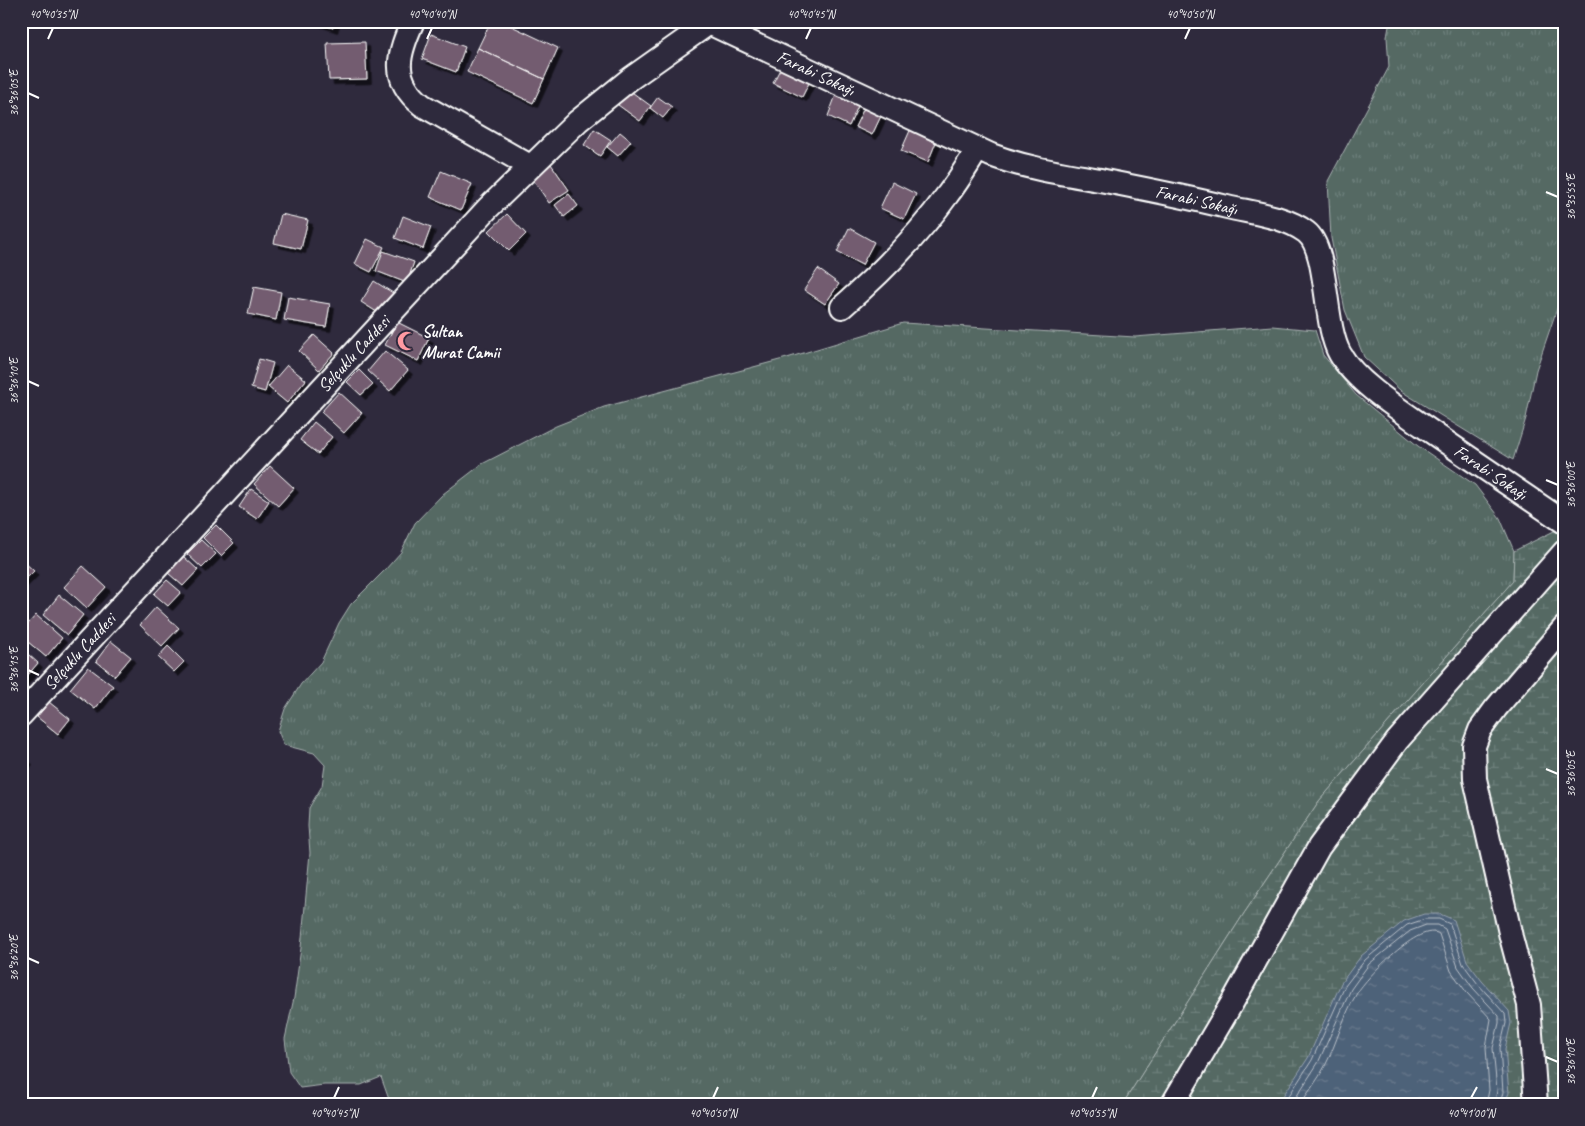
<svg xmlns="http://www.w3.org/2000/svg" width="1585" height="1126" font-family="Caveat,sans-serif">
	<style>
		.grass { fill: url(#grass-tufts); stroke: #aab4b2 }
		.wetland { fill: url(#wetland-marsh); stroke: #aab4b2 }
		.water { fill: url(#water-ripples); stroke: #95a1af }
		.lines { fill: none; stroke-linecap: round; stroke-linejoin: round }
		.shore { stroke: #b8c0c9; stroke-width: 1 }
		.building { fill: #735c6f; stroke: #fff; filter: url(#shadow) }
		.minor-casing { stroke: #fff; stroke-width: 26 }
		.minor { stroke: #2f2a3d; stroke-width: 22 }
		.ticks { fill: none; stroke: #fff; stroke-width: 2 }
		.labels { text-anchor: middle; stroke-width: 4; stroke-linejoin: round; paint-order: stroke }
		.street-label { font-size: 18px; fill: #fff; stroke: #2f2a3d }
		.poi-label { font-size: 18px; font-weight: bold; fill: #fff; stroke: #2f2a3d; text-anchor: start }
		.neatline { fill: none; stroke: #fff; stroke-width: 2 }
		.ticks-label { font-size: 12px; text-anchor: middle; fill: #fff }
	</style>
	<defs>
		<pattern id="grass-tufts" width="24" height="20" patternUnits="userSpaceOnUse" patternTransform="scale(1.25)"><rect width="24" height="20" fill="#546964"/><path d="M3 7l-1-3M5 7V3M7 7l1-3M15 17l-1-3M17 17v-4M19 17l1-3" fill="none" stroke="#6e807b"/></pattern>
		<pattern id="wetland-marsh" width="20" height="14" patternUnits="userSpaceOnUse" patternTransform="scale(1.25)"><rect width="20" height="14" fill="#546964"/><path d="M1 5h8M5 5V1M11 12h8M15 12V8" fill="none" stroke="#6e807b"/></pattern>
		<pattern id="water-ripples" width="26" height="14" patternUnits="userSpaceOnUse" patternTransform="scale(1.25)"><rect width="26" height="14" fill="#4e6279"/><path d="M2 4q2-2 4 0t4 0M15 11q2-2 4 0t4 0" fill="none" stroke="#697a8d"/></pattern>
		<filter id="shadow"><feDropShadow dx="4.5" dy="4.5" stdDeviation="0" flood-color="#0009"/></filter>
	</defs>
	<rect width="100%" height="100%" fill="#2f2a3d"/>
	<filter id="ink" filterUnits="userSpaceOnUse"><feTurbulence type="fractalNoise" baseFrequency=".02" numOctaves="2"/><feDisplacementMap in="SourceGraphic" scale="10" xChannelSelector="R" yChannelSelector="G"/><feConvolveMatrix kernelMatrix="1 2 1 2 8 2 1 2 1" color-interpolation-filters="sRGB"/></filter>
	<g filter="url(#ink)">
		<!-- grass -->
		<path class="grass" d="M 1390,21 L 1564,21 L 1564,288 L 1536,370 L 1526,418 L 1513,460 L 1401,391 L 1364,357 L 1345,310 L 1331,238 L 1328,181 L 1389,67 L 1387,37 Z
			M 903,323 L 1135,337 L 1272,326 L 1315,330 L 1323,355 L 1356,395 L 1418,446 L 1475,485 L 1500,518 L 1514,551 L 1513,581 L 1319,801 L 1243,915 L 1122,1105 L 391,1105 L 381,1077 L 361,1085 L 324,1085 L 300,1088 L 289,1072 L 285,1039 L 294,998 L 301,948 L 310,853 L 308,826 L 309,808 L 322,786 L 325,765 L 314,753 L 284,745 L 278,731 L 285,709 L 301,684 L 321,662 L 339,623 L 351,604 L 385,570 L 401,552 L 415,523 L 443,494 L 482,464 L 556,426 L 604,407 L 787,358 Z"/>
		<!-- wetland -->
		<path class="wetland" d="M 1564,526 L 1564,1105 L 1122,1105 L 1243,915 L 1319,801 L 1513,581 L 1514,551 Z"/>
		<!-- water -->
		<path class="water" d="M 1424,914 L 1440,914 L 1454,920 L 1467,961 L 1482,981 L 1509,1011 L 1511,1023 L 1505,1049 L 1509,1093 L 1504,1105 L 1277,1105 L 1308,1058 L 1341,983 L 1361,956 L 1404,921 Z"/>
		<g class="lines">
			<!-- shore -->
			<path class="shore" d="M 1283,1105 L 1312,1060 L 1345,986 L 1365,960 L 1407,925 L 1425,919 L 1439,919 L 1450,924 L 1463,964 L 1478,984 L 1505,1014 L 1506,1023 L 1500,1048 L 1503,1092 L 1500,1105
				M 1291,1105 L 1318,1063 L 1351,989 L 1369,964 L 1410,931 L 1426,925 L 1438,925 L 1445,929 L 1458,967 L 1473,988 L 1499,1016 L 1499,1023 L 1493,1048 L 1497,1091 L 1494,1105
				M 1300,1105 C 1308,1092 1318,1080 1325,1066 C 1337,1043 1343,1016 1357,993 C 1367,977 1420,921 1439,934 L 1451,971 L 1467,993 L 1491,1019 L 1486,1047 L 1489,1090 L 1486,1105"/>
		</g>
		<!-- building -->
		<path class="building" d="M 313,21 L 335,21 L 333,28 Z
			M 491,21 L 501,21 L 558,48 L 544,79 L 478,48 Z
			M 431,34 L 465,47 L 456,72 L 422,59 Z
			M 365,42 L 367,79 L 329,80 L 327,43 Z
			M 478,48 L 544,79 L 533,103 L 467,72 Z
			M 782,65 L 811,79 L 802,97 L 773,83 Z
			M 629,90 L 651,106 L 640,121 L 618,105 Z
			M 836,95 L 858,106 L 849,126 L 828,116 Z
			M 658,97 L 672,107 L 663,118 L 650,108 Z
			M 864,108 L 881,116 L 872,135 L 855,127 Z
			M 912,126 L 938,137 L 928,162 L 901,151 Z
			M 594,129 L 611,140 L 600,156 L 584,145 Z
			M 620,132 L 631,141 L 618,156 L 607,147 Z
			M 551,164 L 569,190 L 549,203 L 532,178 Z
			M 441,171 L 472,184 L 461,210 L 430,197 Z
			M 892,182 L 916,194 L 904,219 L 880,208 Z
			M 569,194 L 578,206 L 564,217 L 555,205 Z
			M 281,214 L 308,220 L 301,249 L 274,243 Z
			M 507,214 L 526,234 L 509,251 L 489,231 Z
			M 403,216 L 431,227 L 423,249 L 395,238 Z
			M 849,228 L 874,242 L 862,265 L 837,252 Z
			M 367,239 L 384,247 L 371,272 L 355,264 Z
			M 383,251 L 414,262 L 407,283 L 376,271 Z
			M 818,269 L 839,284 L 825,304 L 804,290 Z
			M 374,281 L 393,293 L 380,314 L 361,302 Z
			M 254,287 L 281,292 L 276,320 L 248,314 Z
			M 288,297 L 330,304 L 326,327 L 284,320 Z
			M 397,322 L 429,338 L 418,361 L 385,345 Z
			M 314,335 L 334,353 L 319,370 L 299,351 Z
			M 385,351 L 408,370 L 390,391 L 368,371 Z
			M 259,359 L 273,363 L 265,392 L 251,388 Z
			M 287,365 L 306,380 L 287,403 L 268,387 Z
			M 359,370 L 373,384 L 361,395 L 347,382 Z
			M 339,392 L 362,413 L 344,433 L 321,412 Z
			M 314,422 L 332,437 L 318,454 L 300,440 Z
			M 270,466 L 294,488 L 278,506 L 254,484 Z
			M 251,489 L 269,501 L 257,519 L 239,507 Z
			M 216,525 L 234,543 L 221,556 L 203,538 Z
			M 201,540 L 216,554 L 202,568 L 187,554 Z
			M 183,556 L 198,570 L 183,586 L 168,573 Z
			M 23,561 L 34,571 L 21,584 L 21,563 Z
			M 83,566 L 106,587 L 87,608 L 64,587 Z
			M 167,580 L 181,592 L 168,606 L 154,594 Z
			M 59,595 L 83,615 L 67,635 L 43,615 Z
			M 156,607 L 179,628 L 162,646 L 140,625 Z
			M 36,615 L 62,638 L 46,657 L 21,636 L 21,632 Z
			M 111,641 L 131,657 L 115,676 L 96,661 Z
			M 168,646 L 184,662 L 174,672 L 158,657 Z
			M 21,648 L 38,663 L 22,682 L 21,681 Z
			M 88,667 L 113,686 L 95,709 L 70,689 Z
			M 49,702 L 70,719 L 58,734 L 37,717 Z
			M 21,755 L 28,760 L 21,769 Z"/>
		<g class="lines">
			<defs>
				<g id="minor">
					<path d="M 413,21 C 398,54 390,79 422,105 L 530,166"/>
					<path id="s1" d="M 709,23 L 991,155 C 1028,169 1067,174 1105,181 C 1146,189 1187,197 1227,207 C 1253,213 1285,216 1306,232 C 1329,249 1323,325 1340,354 C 1356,382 1397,408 1423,426 C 1469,458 1517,490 1564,522"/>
					<path d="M 842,307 C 881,273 918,236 948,194 C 959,180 968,164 978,149"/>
					<path id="s2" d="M 21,715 L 488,208 L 578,121 L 630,79 L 712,21"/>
					<path d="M 1172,1105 L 1232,1003 L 1319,847 L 1397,741 L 1564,552"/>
					<path d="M 1536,1105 L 1529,1005 L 1511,937 L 1475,779 L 1474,746 L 1480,730 L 1496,708 L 1564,628"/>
				</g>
			</defs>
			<!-- minor casing -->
			<use href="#minor" class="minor-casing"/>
			<!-- minor -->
			<use href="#minor" class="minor"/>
		</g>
	</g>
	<!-- ticks -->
	<path class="ticks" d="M 48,39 L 53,28M 427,39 L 432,28M 806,39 L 811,28M 1185,39 L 1190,28M 28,93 L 39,98M 1546,192 L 1558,197M 28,381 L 39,386M 1546,480 L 1558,485M 28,670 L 39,675M 1546,769 L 1558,774M 28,958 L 39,963M 1546,1057 L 1558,1062M 334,1098 L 339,1087M 713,1098 L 718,1087M 1092,1098 L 1097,1087M 1471,1098 L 1477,1087"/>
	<!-- icons -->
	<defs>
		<symbol id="mosque-bare" viewBox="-9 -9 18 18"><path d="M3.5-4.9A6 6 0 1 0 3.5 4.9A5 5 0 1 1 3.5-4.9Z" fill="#ff9aa2" stroke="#2f2a3d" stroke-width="2.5" paint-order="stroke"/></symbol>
	</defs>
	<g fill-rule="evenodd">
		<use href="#mosque-bare" x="393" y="327" width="28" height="28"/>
	</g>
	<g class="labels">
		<!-- street labels -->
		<g class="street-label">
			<text dy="6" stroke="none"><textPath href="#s1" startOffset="118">Farabi Sokağı</textPath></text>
			<text dy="6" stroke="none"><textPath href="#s1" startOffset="522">Farabi Sokağı</textPath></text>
			<text dy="6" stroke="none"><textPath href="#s2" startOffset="491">Selçuklu Caddesi</textPath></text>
			<text dy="6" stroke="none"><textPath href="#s1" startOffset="958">Farabi Sokağı</textPath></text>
			<text dy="6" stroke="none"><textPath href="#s2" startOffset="86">Selçuklu Caddesi</textPath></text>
		</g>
		<!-- poi labels -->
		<g class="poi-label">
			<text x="422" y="337">Sultan<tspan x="422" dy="21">Murat Camii</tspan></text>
		</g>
	</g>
	<!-- margin -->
	<rect width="1585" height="1126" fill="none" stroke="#2f2a3d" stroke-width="55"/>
	<rect x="28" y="28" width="1530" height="1070" class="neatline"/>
	<g class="ticks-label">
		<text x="53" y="18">40°40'35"N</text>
		<text x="432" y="18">40°40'40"N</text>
		<text x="811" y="18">40°40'45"N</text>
		<text x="1190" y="18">40°40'50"N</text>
		<text transform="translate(14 93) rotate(-90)" y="4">36°36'05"E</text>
		<text transform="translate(1571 197) rotate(-90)" y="4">36°35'55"E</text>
		<text transform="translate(14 381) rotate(-90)" y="4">36°36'10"E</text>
		<text transform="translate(1571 485) rotate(-90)" y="4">36°36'00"E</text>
		<text transform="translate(14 670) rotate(-90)" y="4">36°36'15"E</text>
		<text transform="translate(1571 774) rotate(-90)" y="4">36°36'05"E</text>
		<text transform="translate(14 958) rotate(-90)" y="4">36°36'20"E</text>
		<text transform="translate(1571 1062) rotate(-90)" y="4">36°36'10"E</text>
		<text x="334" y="1117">40°40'45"N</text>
		<text x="713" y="1117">40°40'50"N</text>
		<text x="1092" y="1117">40°40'55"N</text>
		<text x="1471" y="1117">40°41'00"N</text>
	</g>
</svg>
